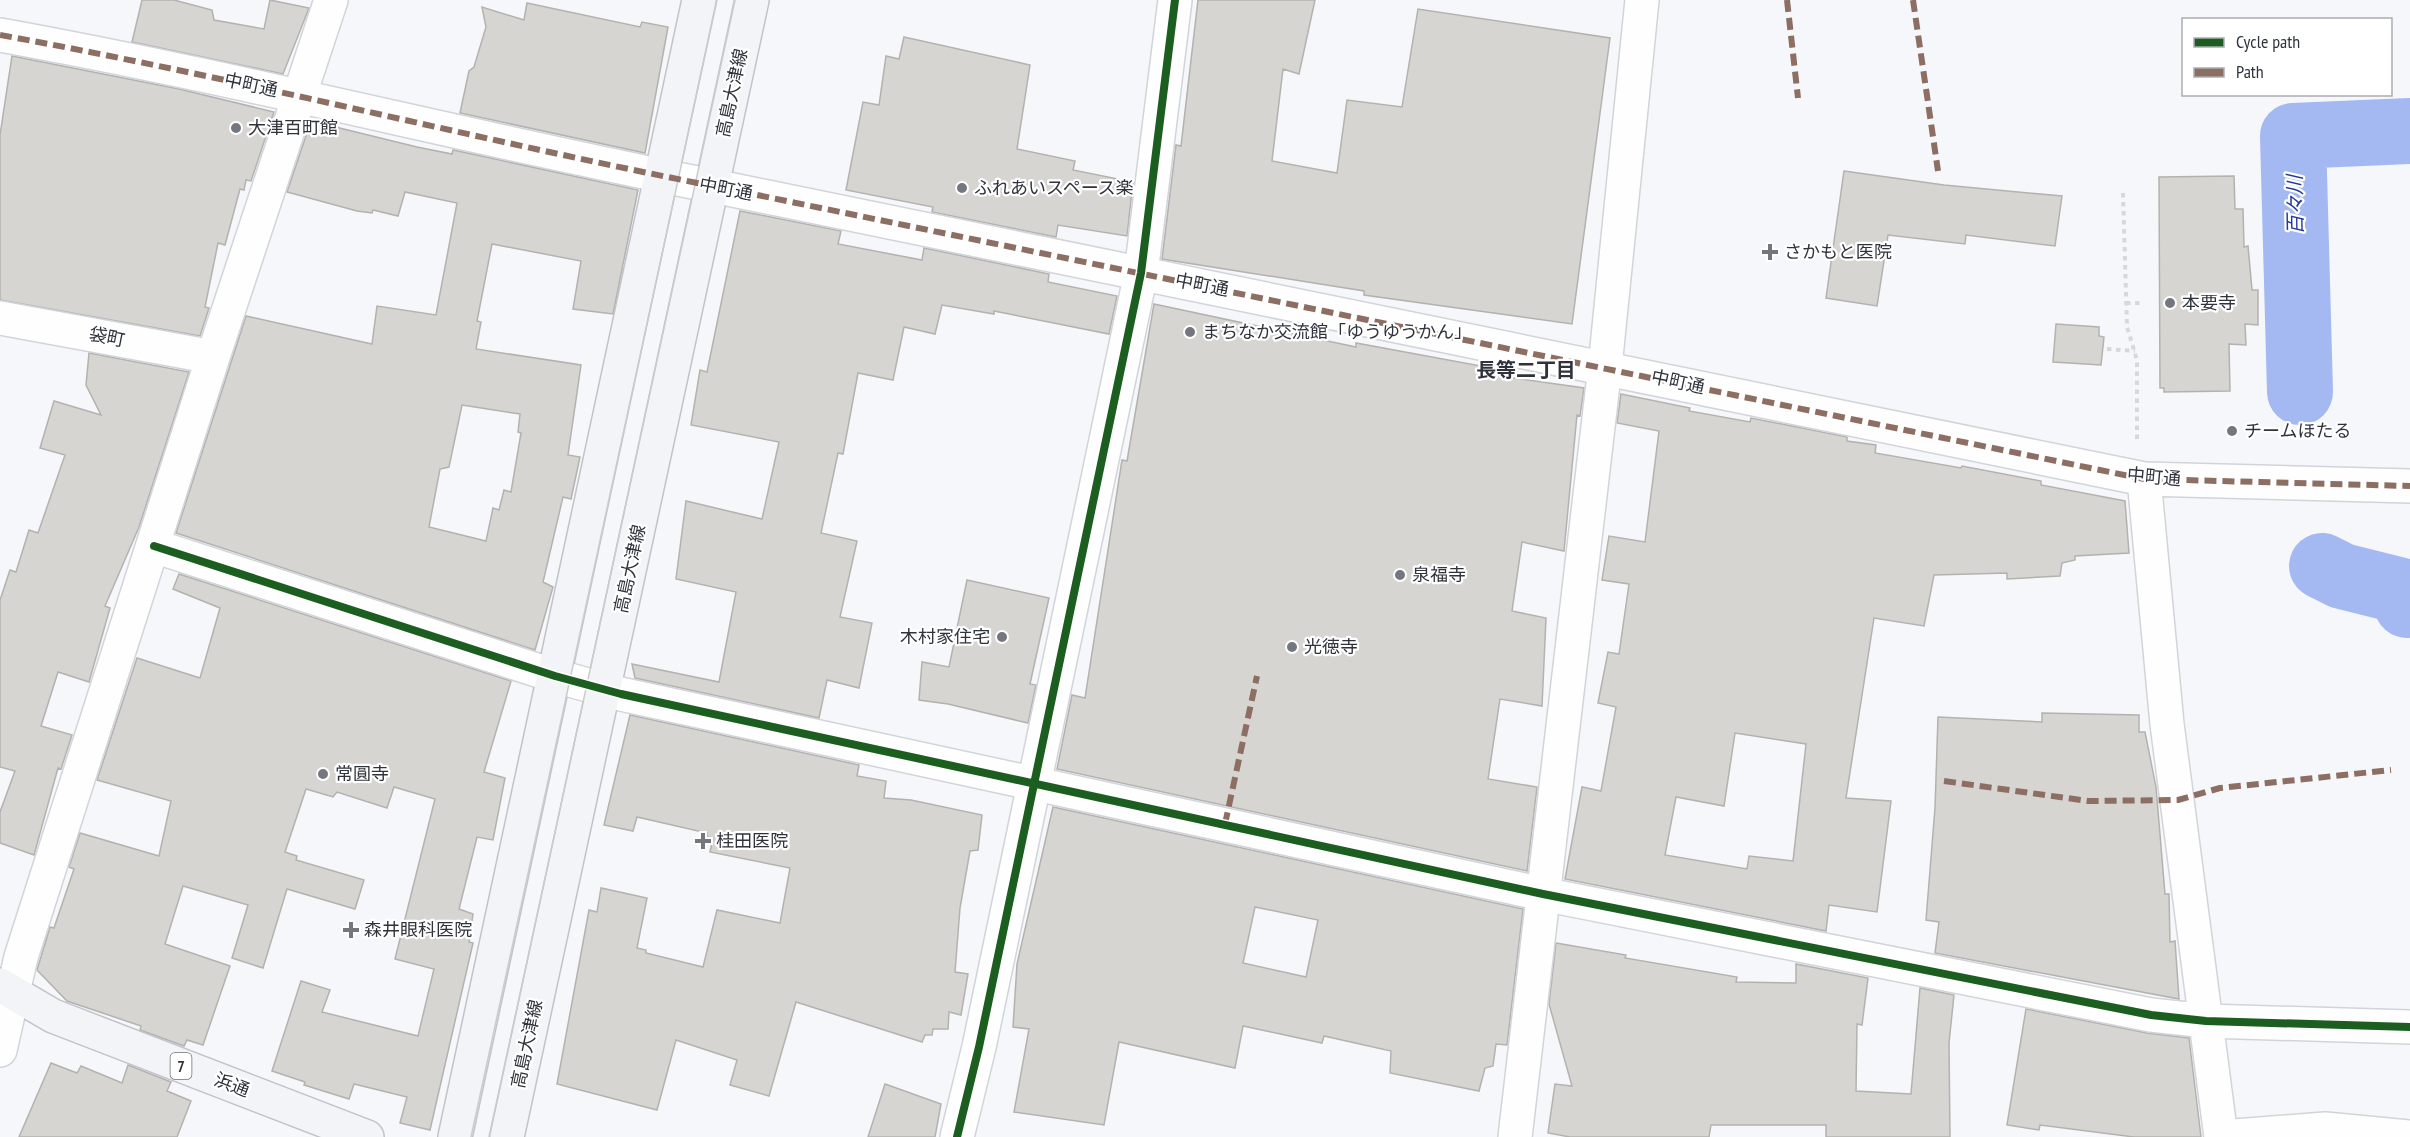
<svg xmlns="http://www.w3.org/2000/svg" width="2410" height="1137" font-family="'PT Sans Narrow','Noto Sans JP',sans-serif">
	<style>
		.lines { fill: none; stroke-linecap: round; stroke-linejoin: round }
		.river { stroke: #a4b8f2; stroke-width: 66 }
		.building { fill: #d7d5d2; stroke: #b4b2af; stroke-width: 1.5; fill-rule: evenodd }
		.minor-casing { stroke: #d1d4da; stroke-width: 36 }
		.major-casing { stroke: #c0c3ca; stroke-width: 36 }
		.path { stroke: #d8d8da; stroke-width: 4; stroke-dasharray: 4.5 4.5; stroke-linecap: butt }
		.minor { stroke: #fefefe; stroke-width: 33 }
		.major { stroke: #f2f4f7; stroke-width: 33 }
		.tram { stroke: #cacbcc; stroke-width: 1.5 }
		.quiet { stroke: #8d6e63; stroke-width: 6; stroke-dasharray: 12 6; stroke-linecap: butt }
		.cycleway-casing { stroke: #fff; stroke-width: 11 }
		.cycleway { stroke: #1b5e20; stroke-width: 8 }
		.poi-dot { fill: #74787e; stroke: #fff; stroke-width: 2 }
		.labels { text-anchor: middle; stroke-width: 4.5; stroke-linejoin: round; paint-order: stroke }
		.shield { fill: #fff; stroke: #6d7076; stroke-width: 1.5 }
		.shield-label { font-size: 16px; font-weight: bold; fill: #2f333c }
		.street-label { font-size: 18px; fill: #2f333c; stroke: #fff }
		.poi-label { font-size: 18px; fill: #2f333c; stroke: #fff; text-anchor: start }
		.water-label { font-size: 20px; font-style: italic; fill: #253896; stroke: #fff }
		.neighbourhood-label { font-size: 20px; font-weight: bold; fill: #2f333c; stroke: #fff }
	</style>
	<rect width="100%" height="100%" fill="#f5f7fa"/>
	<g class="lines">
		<!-- river -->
		<path class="river" d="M 2300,392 L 2293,136 L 2410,131
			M 2322,566 L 2342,576 L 2406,592 L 2407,605"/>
	</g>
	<!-- building -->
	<path class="building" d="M 142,0 L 174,0 L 212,10 L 214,20 L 264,29 L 270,0 L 309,8 L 283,74 L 132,42 Z
		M 1198,0 L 1315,0 L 1299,74 L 1283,69 L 1272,161 L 1337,173 L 1347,100 L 1402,107 L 1418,9 L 1610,38 L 1572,324 L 1364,295 L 1364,291 L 1162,259 L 1176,145 L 1181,146 Z
		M 527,3 L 640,27 L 642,22 L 668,27 L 645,153 L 460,113 L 469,71 L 474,67 L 486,27 L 482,7 L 524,20 Z
		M 904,37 L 1030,65 L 1017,149 L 1075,161 L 1073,170 L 1133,182 L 1127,236 L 1058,225 L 1056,237 L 932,212 L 933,207 L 846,190 L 863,102 L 879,105 L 886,56 L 899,59 Z
		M 12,56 L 179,89 L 274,112 L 251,181 L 246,180 L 244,190 L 240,189 L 225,245 L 218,243 L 205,307 L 209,308 L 200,336 L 0,300 L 0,135 Z
		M 311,121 L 417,147 L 452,154 L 453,150 L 638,190 L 613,314 L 573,309 L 581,261 L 492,244 L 477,321 L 481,322 L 476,349 L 581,365 L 568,455 L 580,457 L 571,499 L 563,497 L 543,582 L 553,587 L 535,650 L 176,533 L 246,316 L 372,344 L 377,306 L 436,315 L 457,203 L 405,192 L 398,216 L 373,210 L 372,213 L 357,211 L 287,192 ZM 462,405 L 520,414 L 518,432 L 521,433 L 511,492 L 504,490 L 499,510 L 493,508 L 486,541 L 429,527 L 440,469 L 449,467 Z
		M 1844,171 L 1944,185 L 2062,196 L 2055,246 L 1966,235 L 1965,244 L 1888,235 L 1877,306 L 1826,298 Z
		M 2234,176 L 2235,209 L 2243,209 L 2244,247 L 2248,246 L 2252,290 L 2258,290 L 2258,325 L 2245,324 L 2246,345 L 2229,344 L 2230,391 L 2164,392 L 2164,388 L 2160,388 L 2159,177 Z
		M 740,211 L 841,231 L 838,244 L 922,260 L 924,248 L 1049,274 L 1048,282 L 1117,296 L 1109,334 L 994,311 L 994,314 L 942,305 L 935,334 L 904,327 L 893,380 L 858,373 L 843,454 L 838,453 L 821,533 L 857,541 L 840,617 L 872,623 L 859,688 L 827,680 L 819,718 L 635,678 L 632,664 L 719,682 L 736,592 L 676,579 L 686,501 L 762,519 L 779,442 L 691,425 L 700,370 L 707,372 Z
		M 1154,304 L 1356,347 L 1356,343 L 1508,371 L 1507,377 L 1584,388 L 1580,416 L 1577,415 L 1564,551 L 1522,542 L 1512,611 L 1546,618 L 1542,706 L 1500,699 L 1488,779 L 1537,787 L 1527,871 L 1057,769 L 1072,695 L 1085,698 L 1122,460 L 1127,461 Z
		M 2056,324 L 2099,327 L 2099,336 L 2104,337 L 2101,365 L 2053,362 Z
		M 89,353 L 189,372 L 139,527 L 105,606 L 110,608 L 89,682 L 58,672 L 41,726 L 72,735 L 61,769 L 58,768 L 34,855 L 0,843 L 0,812 L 15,771 L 0,767 L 0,600 L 10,570 L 16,572 L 29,530 L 38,533 L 65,455 L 40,448 L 54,401 L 101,415 L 86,385 Z
		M 1621,394 L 1690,408 L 1689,411 L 1750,422 L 1751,418 L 1847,437 L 1847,441 L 1876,445 L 1875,453 L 1961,468 L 1962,466 L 2041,481 L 2041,485 L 2125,501 L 2129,553 L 2075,556 L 2075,560 L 2062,563 L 2060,576 L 2007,579 L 2007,573 L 1934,575 L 1924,626 L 1874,618 L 1846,798 L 1891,801 L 1877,912 L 1829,905 L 1826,931 L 1565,879 L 1582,787 L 1601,791 L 1616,707 L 1598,703 L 1608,652 L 1619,654 L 1629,584 L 1602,580 L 1609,536 L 1645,542 L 1659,431 L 1617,423 ZM 1735,733 L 1806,744 L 1793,861 L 1749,856 L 1747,869 L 1665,855 L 1676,797 L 1724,806 Z
		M 179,574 L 511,681 L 484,772 L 505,778 L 493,840 L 477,837 L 459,909 L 473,914 L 469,942 L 473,943 L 430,1130 L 400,1123 L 407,1097 L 354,1084 L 349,1099 L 304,1085 L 305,1082 L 272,1071 L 301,981 L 330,990 L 322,1012 L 418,1036 L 434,969 L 395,959 L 435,799 L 394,787 L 387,808 L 337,792 L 333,797 L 306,789 L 285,852 L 297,856 L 296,860 L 364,880 L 355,909 L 287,889 L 263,968 L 232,958 L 248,905 L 183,886 L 165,944 L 230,966 L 203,1045 L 187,1040 L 184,1046 L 140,1030 L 141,1026 L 67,1001 L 37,970 L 50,927 L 54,928 L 74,869 L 69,867 L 80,833 L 159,856 L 171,801 L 97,780 L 137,658 L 200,678 L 220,608 L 173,589 Z
		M 967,580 L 1049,598 L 1030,684 L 1036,685 L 1028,723 L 948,704 L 919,700 L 922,662 L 949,667 Z
		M 2042,713 L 2139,715 L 2139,732 L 2145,732 L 2156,787 L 2165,894 L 2169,894 L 2170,942 L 2175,941 L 2179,999 L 1935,953 L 1939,922 L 1926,920 L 1935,808 L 1938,717 L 2042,722 Z
		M 630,715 L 859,765 L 857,776 L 886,781 L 884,798 L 911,800 L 982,815 L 978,850 L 970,851 L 960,908 L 955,972 L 968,974 L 961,1015 L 949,1012 L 948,1029 L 933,1029 L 932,1035 L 925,1035 L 922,1042 L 796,1002 L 769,1096 L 730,1085 L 737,1060 L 676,1040 L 657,1110 L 557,1084 L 589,910 L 597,912 L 601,888 L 647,898 L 637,948 L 646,950 L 646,953 L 703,967 L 717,910 L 780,923 L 790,868 L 710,852 L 713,838 L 707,837 L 707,833 L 637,817 L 633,831 L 604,825 Z
		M 1053,807 L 1523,909 L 1507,1045 L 1496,1044 L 1493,1066 L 1485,1068 L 1479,1091 L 1390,1073 L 1391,1051 L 1324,1036 L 1322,1043 L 1243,1026 L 1235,1068 L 1119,1042 L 1104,1125 L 1014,1112 L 1029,1029 L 1013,1027 L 1017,964 ZM 1255,907 L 1318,920 L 1306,977 L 1243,963 Z
		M 1556,943 L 1626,955 L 1625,958 L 1737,977 L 1736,982 L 1796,983 L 1796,964 L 1868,978 L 1862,1025 L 1857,1024 L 1856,1091 L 1911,1094 L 1920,988 L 1954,995 L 1949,1043 L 1950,1137 L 1826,1137 L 1826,1125 L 1711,1125 L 1709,1137 L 1570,1137 L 1548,1133 L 1555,1084 L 1572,1086 L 1549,1004 Z
		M 2026,1009 L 2147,1033 L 2189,1038 L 2201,1137 L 2134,1137 L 2040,1125 L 2039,1130 L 2007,1125 Z
		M 51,1063 L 77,1073 L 81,1066 L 122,1083 L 128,1065 L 171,1082 L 167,1091 L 191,1101 L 177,1137 L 19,1137 Z
		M 885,1084 L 941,1104 L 935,1137 L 868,1137 Z"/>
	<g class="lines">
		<defs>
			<path id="minor" d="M 0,35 C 244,79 485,142 728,189 L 2144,479 L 2410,486
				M 0,318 L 213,357
				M 2144,479 L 2167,724 L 2221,1137
				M 154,546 L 555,676 L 621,694 L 1543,894 L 2151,1015 L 2206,1021 L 2410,1027
				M 0,1050 L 21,957 L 213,357 L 331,0
				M 957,1137 L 979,1047 L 1141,273 L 1175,0
				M 1515,1137 L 1605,367 L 1642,0
				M 2221,1137 L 2325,1129 L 2410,1137"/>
			<path id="major" d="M 0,985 L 53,1016 L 367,1137
				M 455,1137 L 699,0
				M 507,1137 L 752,0"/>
		</defs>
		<!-- minor casing -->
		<use href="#minor" class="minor-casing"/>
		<!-- major casing -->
		<use href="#major" class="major-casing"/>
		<!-- path -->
		<path class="path" d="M 2123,193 L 2127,327 L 2137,360 L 2137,443
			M 2126,303 L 2143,303
			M 2107,349 L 2135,351"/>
		<!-- minor -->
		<use href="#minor" class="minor"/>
		<!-- major -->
		<use href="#major" class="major"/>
		<!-- tram -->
		<path class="tram" d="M 471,1137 L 717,0
			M 489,1137 L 735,0"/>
		<!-- quiet -->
		<path class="quiet" d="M 1787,0 L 1798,98
			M 1913,0 L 1938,171
			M 0,35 C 244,79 485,142 728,189 L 2144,479 L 2410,486
			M 1944,781 L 2088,801 L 2178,800 L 2220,788 L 2391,770
			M 1225,824 L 1257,676"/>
		<defs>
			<path id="cycleway" d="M 154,546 L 555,676 L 621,694 L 1543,894 L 2151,1015 L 2206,1021 L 2410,1027
				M 957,1137 L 979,1047 L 1141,273 L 1175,0"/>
		</defs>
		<!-- cycleway casing -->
		<use href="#cycleway" class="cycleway-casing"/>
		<!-- cycleway -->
		<use href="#cycleway" class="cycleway"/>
	</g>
	<!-- markers -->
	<g class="poi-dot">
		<circle cx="236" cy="128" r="6"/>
		<circle cx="962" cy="188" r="6"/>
		<path d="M1767 243h6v6h6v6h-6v6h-6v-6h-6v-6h6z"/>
		<circle cx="2170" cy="303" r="6"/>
		<circle cx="1190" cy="332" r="6"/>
		<circle cx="2232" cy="431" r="6"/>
		<circle cx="1400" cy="575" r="6"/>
		<circle cx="1002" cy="637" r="6"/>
		<circle cx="1292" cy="647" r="6"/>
		<circle cx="323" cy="774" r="6"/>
		<path d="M700 832h6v6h6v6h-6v6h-6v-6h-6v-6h6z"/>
		<path d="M348 921h6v6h6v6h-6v6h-6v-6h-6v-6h6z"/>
	</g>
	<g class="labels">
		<!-- shield labels -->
		<rect class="shield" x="170.5" y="1053" width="21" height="26" rx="4.5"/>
		<g class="shield-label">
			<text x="181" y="1072">7</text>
		</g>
		<!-- street labels -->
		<g class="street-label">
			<text transform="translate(251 85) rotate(12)" y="6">中町通</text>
			<text transform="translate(732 93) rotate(-78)" y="6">高島大津線</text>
			<text transform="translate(726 189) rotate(11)" y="6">中町通</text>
			<text transform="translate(1202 285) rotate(11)" y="6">中町通</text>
			<text transform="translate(107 337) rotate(11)" y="6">袋町</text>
			<text transform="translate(1678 382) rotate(12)" y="6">中町通</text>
			<text transform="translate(2154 477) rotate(5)" y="6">中町通</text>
			<text transform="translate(630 569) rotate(-78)" y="6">高島大津線</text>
			<text transform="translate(527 1044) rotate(-78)" y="6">高島大津線</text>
			<text transform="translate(232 1085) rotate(21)" y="6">浜通</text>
		</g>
		<!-- poi labels -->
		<g class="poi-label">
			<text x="248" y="134">大津百町館</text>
			<text x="974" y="194">ふれあいスペース楽</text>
			<text x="1784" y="258">さかもと医院</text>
			<text x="2182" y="309">本要寺</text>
			<text x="1202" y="338">まちなか交流館「ゆうゆうかん」</text>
			<text x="2244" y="437">チームほたる</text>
			<text x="1412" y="581">泉福寺</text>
			<text x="990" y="643" text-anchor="end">木村家住宅</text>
			<text x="1304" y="653">光徳寺</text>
			<text x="335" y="780">常圓寺</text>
			<text x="716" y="847">桂田医院</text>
			<text x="364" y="936">森井眼科医院</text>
		</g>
		<!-- water labels -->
		<g class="water-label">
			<text transform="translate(2295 205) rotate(-91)" y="7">百々川</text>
		</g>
		<!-- neighbourhood labels -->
		<g class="neighbourhood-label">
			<text x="1526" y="377">長等二丁目</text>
		</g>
	</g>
	<!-- legend -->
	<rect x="2182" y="18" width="210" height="78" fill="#ffffff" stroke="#acadb1" stroke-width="1.5"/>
	<rect x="2194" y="38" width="30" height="9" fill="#1b5e20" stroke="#acadb1" stroke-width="1.5"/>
	<text x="2236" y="48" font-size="18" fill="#2f333c">Cycle path</text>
	<rect x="2194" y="68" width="30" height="9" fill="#8d6e63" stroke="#acadb1" stroke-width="1.5"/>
	<text x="2236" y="78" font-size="18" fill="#2f333c">Path</text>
</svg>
